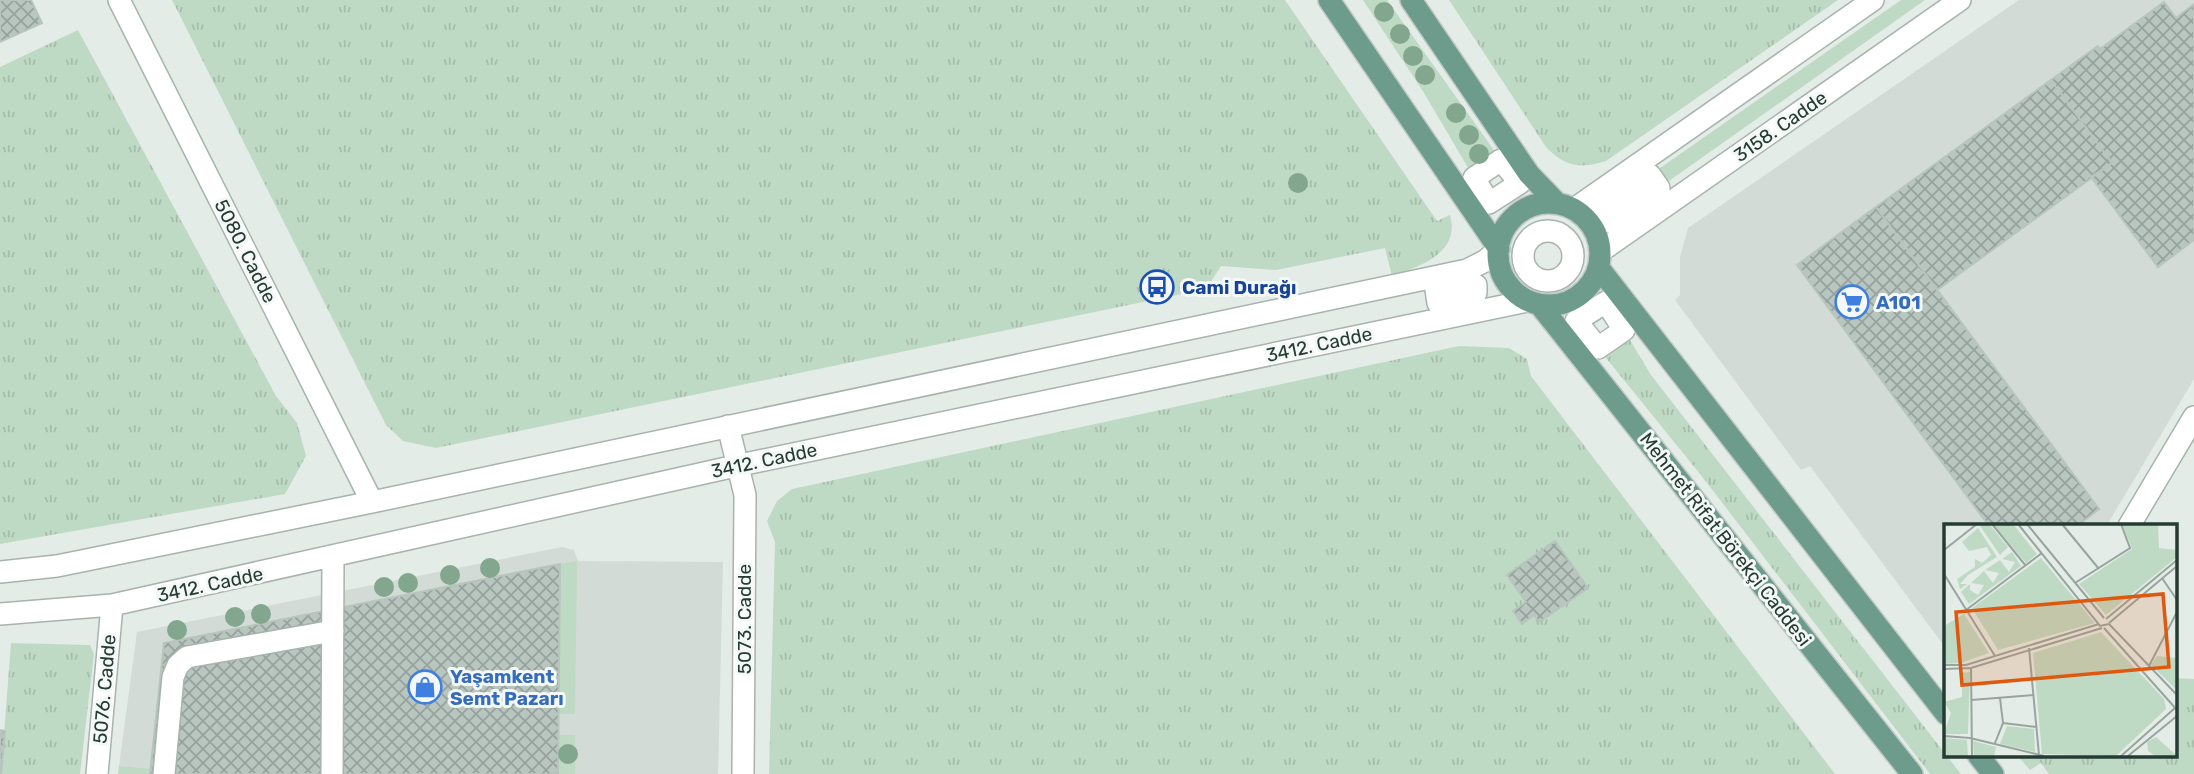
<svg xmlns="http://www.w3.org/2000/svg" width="2194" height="774" font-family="Rubik,sans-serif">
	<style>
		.built { fill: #d2dbd6 }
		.grass { fill: url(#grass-tufts); fill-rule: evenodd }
		.garden { fill: #bfdac4 }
		.building { fill: url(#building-cross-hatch); stroke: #b7c5be; stroke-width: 2 }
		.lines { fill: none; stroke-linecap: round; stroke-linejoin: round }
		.minor-casing { stroke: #a7b3ad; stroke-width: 24 }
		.major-casing { stroke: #c2c8c6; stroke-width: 24 }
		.minor { stroke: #fff; stroke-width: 21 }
		.major { stroke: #6d9c8c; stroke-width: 21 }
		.tree { fill: #83a68e }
		.labels { text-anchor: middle; stroke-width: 6; stroke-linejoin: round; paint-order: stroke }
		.street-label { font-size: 19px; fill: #253b33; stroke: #f4f8f6 }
		.transit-label { font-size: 19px; font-weight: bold; fill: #164399; stroke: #f4f8f6; text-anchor: start }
		.shop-label { font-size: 19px; font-weight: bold; fill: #366cbe; stroke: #f4f8f6; text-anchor: start }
		.inset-road { fill: none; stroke: #98a59f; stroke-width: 2 }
		.view { fill: #de580e; fill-opacity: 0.15; stroke: #de580e; stroke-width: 3.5 }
		.inset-edge { fill: none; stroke: #253b33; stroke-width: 3.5 }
	</style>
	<defs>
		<pattern id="grass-tufts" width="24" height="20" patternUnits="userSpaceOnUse" patternTransform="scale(1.75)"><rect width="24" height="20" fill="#bfdac4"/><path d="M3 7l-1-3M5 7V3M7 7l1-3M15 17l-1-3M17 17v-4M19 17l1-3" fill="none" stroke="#a4bca9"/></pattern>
		<pattern id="building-cross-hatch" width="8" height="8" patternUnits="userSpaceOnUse" patternTransform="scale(1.75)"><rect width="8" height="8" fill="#b9c6c0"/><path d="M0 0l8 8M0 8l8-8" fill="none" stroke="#96a29d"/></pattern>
	</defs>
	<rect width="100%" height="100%" fill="#e4ece7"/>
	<!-- built -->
	<path class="built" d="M 2019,0 L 2194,0 L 2194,379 L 2107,525 L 1946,526 L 1945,647 L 1810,466 L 1801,470 L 1675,300 L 1680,295 L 1680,257 L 1688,228 Z
		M 562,547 L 574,550 L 578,561 L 723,562 L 718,774 L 118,774 L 137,632 Z"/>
	<!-- grass -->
	<path class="grass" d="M 172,0 L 1285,0 L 1437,221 L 1450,215 C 1461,254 1419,266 1392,276 L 1385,248 L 1276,270 L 1221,266 L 1206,289 L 436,448 L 403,441 L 386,425 Z
		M 1449,0 L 1838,0 L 1606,161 C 1580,169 1565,167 1546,147 Z
		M 78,30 L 276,396 L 297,423 L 306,456 L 285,494 L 0,544 L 0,67 Z
		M 1624,330 L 1651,375 L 1961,774 L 1930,774 L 1704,479 L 1598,348 Z
		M 1459,346 L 1509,348 L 1527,359 L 1531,376 L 1835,774 L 769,774 L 775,542 L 767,521 L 777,501 L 792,489 ZM 1555,542 L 1588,588 L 1539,621 L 1534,615 L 1522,624 L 1513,611 L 1526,602 L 1507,575 Z
		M 11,643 L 90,645 L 94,654 L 80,774 L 1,774 Z
		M 2175,678 L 2194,679 L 2194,774 L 2049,774 L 2041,763 L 2030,770 L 2017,755 L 2175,755 Z"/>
	<!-- garden -->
	<path class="garden" d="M 1363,0 L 1387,0 L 1501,160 L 1474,178 L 1424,93 Z
		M 1901,0 L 1925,0 L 1659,188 L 1650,175 Z
		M 577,561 L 575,714 L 558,714 L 560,564 Z
		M 558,735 L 575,735 L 575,774 L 558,774 Z
		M 119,766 L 150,769 L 150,774 L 118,774 Z"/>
	<!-- building -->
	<path class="building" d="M 0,0 L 31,0 L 42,23 L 0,42 Z
		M 2164,2 L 2176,18 L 2194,4 L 2194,240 L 2158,267 L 2091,177 L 2112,163 L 2051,80 L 2098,46 L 2100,49 Z
		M 2051,80 L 2112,163 L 1937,290 L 1876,207 Z
		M 1876,207 L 2099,509 L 2077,526 L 1989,526 L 1797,265 Z
		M 1555,541 L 1588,588 L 1539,622 L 1534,615 L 1522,624 L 1513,611 L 1526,602 L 1507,575 Z
		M 560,564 L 558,774 L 150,774 L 164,643 Z
		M 0,730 L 5,731 L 1,774 L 0,774 Z"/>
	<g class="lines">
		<defs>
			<path id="minor" d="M 119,0 L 372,502
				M 1501,160 L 1520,183 L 1489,203 L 1474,178 Z
				M 1650,175 L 1659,188 L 1609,222 L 1600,209 Z
				M 1574,209 L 1873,0
				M1523 256a25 25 0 1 1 50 0a25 25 0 1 1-50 0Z
				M 1601,251 L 1960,0
				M 1469,283 L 1476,285 L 1476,293 L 1438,303 L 1436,290 Z
				M 1606,302 L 1624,330 L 1598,348 L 1576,321 Z
				M 728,426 L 745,495 L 743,774
				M 2129,526 L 2194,417
				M 0,572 L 57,566 L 372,502 L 1467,270 L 1485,261 L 1499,249
				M 0,614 L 112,605 L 740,465 L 1527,301
				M 97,774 L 112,605
				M 164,774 L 173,677 L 178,665 L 187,657 L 333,631
				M 332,774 L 333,558"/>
			<path id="major" d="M 1329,0 L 1499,249
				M 1411,0 L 1529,174 L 1557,203
				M1498 254a51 51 0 1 1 102 0a51 51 0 1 1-102 0Z
				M 1599,268 L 1946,714
				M 1539,304 L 1912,774
				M 1978,755 L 1993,774"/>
		</defs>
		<!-- minor casing -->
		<use href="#minor" class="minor-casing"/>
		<!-- major casing -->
		<use href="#major" class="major-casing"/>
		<!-- minor -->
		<use href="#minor" class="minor"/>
		<!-- major -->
		<use href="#major" class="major"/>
	</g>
	<!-- trees -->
	<g class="tree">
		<circle cx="1384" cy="12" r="10"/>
		<circle cx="1400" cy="34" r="10"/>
		<circle cx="1413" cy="56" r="10"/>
		<circle cx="1425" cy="75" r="10"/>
		<circle cx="1456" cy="113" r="10"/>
		<circle cx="1469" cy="135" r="10"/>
		<circle cx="1479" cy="154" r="10"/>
		<circle cx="1298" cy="183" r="10"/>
		<circle cx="490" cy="568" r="10"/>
		<circle cx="450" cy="575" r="10"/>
		<circle cx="408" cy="583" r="10"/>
		<circle cx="384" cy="587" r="10"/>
		<circle cx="261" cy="614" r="10"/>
		<circle cx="235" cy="617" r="10"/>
		<circle cx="177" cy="630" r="10"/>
		<circle cx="568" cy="754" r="10"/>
	</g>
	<!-- icons -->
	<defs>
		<symbol id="bus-ring" viewBox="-11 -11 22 22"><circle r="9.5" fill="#f4f8f6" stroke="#1a4fb4" stroke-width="1.5"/><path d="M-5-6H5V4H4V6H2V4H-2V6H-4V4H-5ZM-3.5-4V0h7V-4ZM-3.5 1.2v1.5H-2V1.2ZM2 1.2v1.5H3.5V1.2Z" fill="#1a4fb4"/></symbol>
		<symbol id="supermarket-ring" viewBox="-11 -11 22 22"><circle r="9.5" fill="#f4f8f6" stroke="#3f7fe0" stroke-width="1.5"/><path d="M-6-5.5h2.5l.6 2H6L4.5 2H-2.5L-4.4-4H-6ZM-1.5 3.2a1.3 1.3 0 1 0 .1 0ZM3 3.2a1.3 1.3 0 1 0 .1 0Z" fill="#3f7fe0"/></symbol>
		<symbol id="shop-ring" viewBox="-11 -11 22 22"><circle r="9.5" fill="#f4f8f6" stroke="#3f7fe0" stroke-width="1.5"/><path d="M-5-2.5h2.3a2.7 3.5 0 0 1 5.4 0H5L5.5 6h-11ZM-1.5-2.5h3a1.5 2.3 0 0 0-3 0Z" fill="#3f7fe0"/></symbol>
	</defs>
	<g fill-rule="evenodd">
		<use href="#bus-ring" x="1138" y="268" width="38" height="38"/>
		<use href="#supermarket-ring" x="1833" y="283" width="38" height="38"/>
		<use href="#shop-ring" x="406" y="668" width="38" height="38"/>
	</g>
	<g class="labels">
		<!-- street labels -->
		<g class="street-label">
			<text transform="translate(1780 126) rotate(-35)" y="7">3158. Cadde</text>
			<text transform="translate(246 251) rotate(63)" y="7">5080. Cadde</text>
			<text transform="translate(1319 344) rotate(-12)" y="7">3412. Cadde</text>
			<text transform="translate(764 460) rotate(-12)" y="7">3412. Cadde</text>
			<text transform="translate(1726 539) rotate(52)" y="7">Mehmet Rifat Börekçi Caddesi</text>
			<text transform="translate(210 584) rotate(-12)" y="7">3412. Cadde</text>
			<text transform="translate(744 619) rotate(-90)" y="7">5073. Cadde</text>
			<text transform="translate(104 689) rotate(-85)" y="7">5076. Cadde</text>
		</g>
		<!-- transit labels -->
		<g class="transit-label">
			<text x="1182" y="294">Cami Durağı</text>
		</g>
		<!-- shop labels -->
		<g class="shop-label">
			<text x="1876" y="309">A101</text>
			<text x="450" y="683">Yaşamkent<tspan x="450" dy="22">Semt Pazarı</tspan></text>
		</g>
	</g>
	<!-- overview -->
	<g transform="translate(1944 524)">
		<rect width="233" height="233" fill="#e4ece7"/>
		<path d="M 49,0 L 69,0 L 93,30 L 82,39 ZM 178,0 L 214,0 L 215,24 L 233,26 L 233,33 L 162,91 L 135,60 L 188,25 ZM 97,34 L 151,99 L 54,126 L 28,84 ZM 20,90 L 45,129 L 17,139 L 0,140 L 0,102 ZM 157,108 L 220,175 L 222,185 L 172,232 L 98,230 L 89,129 ZM 213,132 L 233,134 L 233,166 L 207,141 ZM 26,148 L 24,210 L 0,210 L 7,189 L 0,178 L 18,173 L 18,149 ZM 63,202 L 90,205 L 91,228 L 56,220 ZM 212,213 L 233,232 L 211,232 L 204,227 L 203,218 ZM 0,214 L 23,216 L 24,232 L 0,232 ZM 29,217 L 52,223 L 50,232 L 30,232 Z" fill="#bfdac4"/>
		<path d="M 45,0 L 64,23 L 56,31 L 36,2 ZM 34,4 L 53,33 L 24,51 L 16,60 L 23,60 L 16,65 L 13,55 L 31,43 L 31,35 L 38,39 L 47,31 L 43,23 L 25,27 L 18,18 ZM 68,28 L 77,42 L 25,80 L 17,68 L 26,60 L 26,66 L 34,71 L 40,61 L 27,59 L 40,47 L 49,59 L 55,49 L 41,46 L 56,36 L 65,48 L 71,38 L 58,35 Z" fill="#bfdac4"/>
		<path class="inset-road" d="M 48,0 L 82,42M 74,0 L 156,102 L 165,100M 83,0 L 160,94M 118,0 L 155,45M 0,26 L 33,0M 0,50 L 51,132M 218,54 L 233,76M 131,59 L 186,24 L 177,0M 22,86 L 98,29M 162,95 L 233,36M 165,99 L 233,42M 165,100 L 233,171M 160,104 L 233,186M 85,124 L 95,231M 0,141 L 22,141 L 155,100M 205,142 L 233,88M 27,144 L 28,232M 0,145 L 27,144 L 158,104M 27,176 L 90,171M 59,199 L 93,203M 0,212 L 26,214 L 100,232M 51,219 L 59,199 L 56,174M 177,232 L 231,184M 184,232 L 233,192"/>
		<path class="view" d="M 219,70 L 225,143 L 18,161 L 12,88 Z"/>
		<rect width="233" height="233" class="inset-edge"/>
	</g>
</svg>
